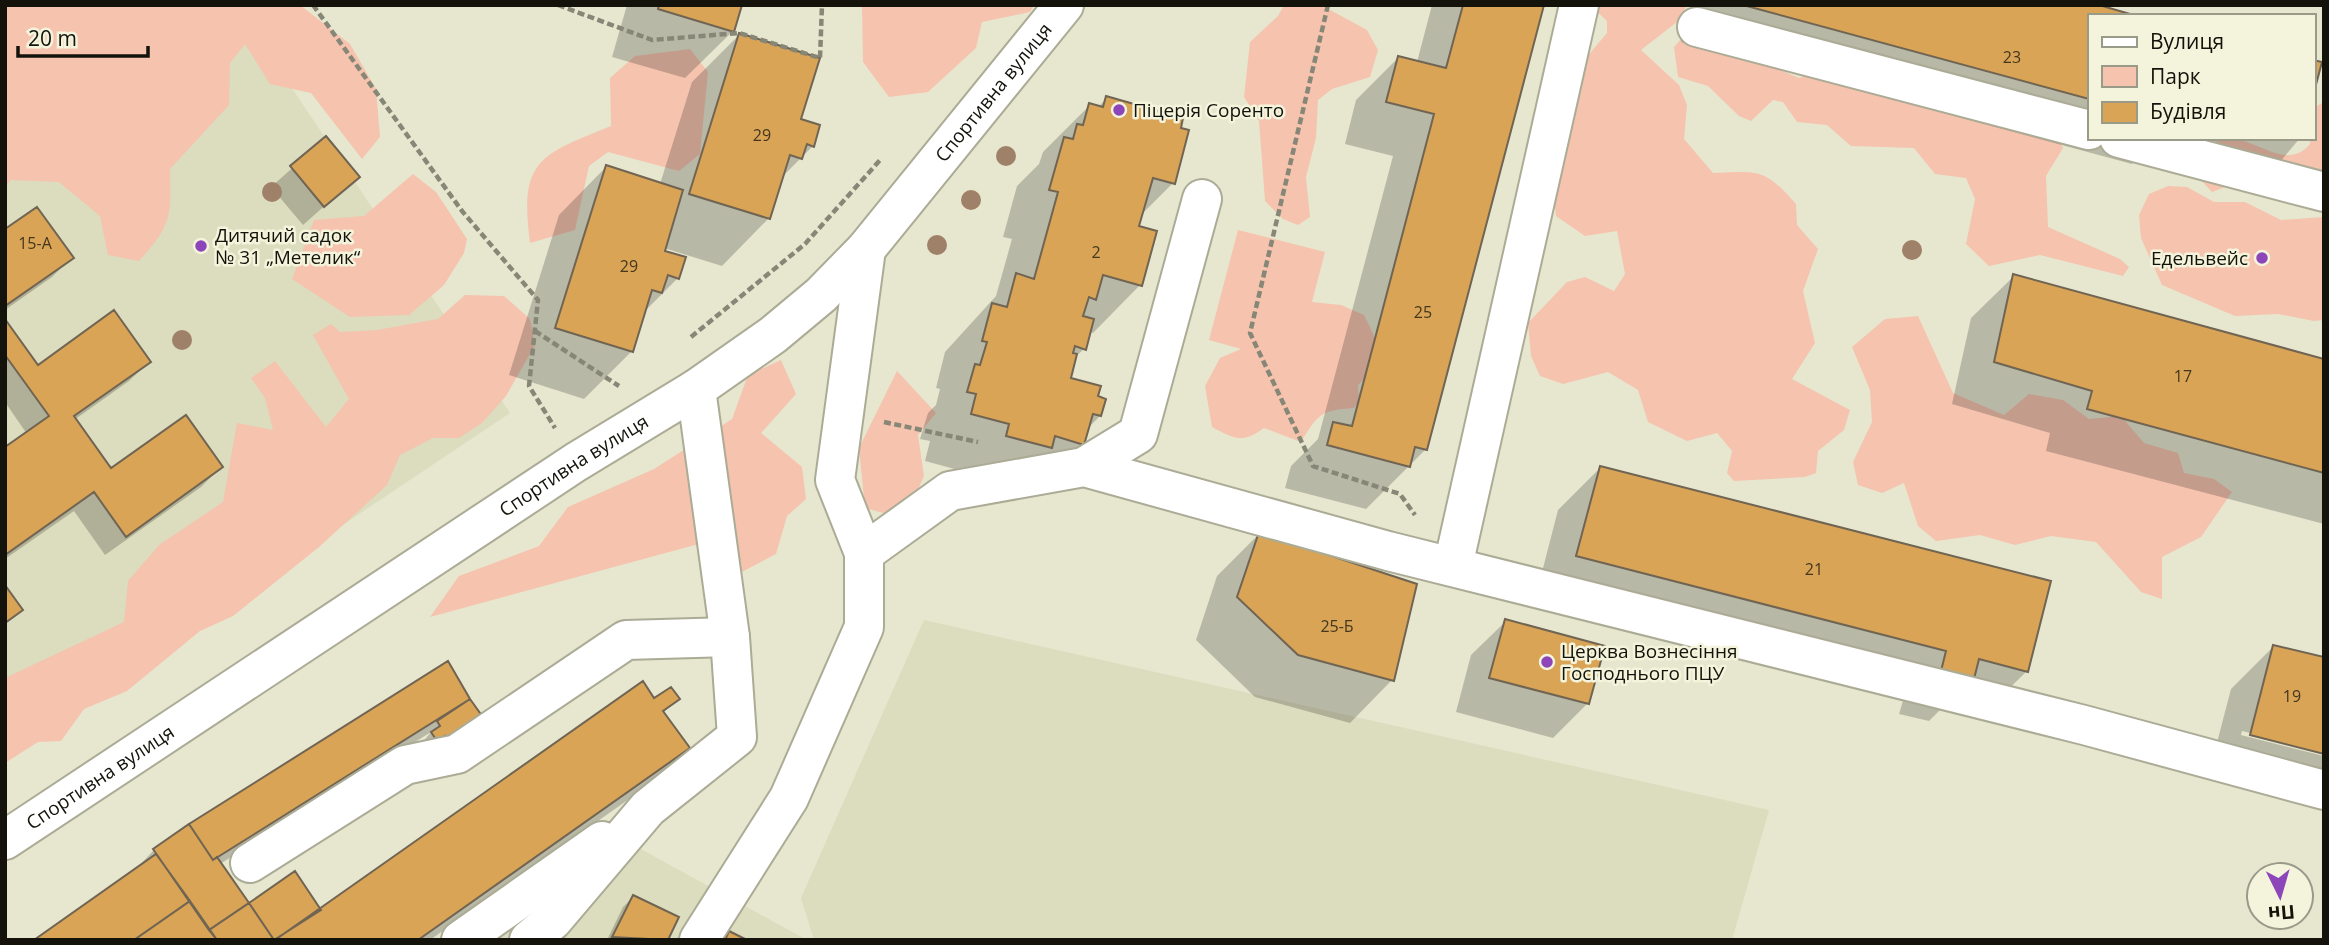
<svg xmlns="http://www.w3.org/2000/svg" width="2329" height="945" font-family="'Open Sans',sans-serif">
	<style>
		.built { fill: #dcdcbe }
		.green { fill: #f5c3ae }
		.shadow { fill: #0003 }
		.building { fill: #d9a455; stroke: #706453; stroke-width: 2 }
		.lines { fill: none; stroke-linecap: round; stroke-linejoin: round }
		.minor-casing { stroke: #abab96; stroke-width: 42 }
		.path { stroke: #878777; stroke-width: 4.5; stroke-dasharray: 7 3.5; stroke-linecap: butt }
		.minor { stroke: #fff; stroke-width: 38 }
		.tree { fill: #9e8168 }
		.poi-dot { fill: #8c46b9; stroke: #f4f4dd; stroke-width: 2.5 }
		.labels { text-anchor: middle; stroke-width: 5; stroke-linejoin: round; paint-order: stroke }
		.number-label { font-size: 16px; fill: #44371e }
		.street-label { font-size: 19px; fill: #13130b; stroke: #f4f4dd }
		.poi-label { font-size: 19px; fill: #13130b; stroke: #f4f4dd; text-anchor: start }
	</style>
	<rect width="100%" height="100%" fill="#e7e7d0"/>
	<!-- built -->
	<path class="built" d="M 236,5 L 510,413 L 5,751 L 5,78 Z
		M 924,620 L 1769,810 L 1732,940 L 814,940 L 801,898 Z
		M 617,836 L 807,940 L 486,940 Z"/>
	<!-- green -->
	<path class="green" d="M 7,5 L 300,5 L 350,44 L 376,89 L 380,137 L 362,159 L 311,93 L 270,84 L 245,44 L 230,63 L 229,105 L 170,169 C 171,217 172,224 139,261 L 108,255 L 100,216 L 59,182 L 11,180 L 5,186 Z
		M 862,5 L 1034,5 L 1030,12 L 982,22 L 976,48 L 928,92 L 889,97 L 863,62 Z
		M 1284,5 L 1321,5 L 1367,30 L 1378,50 L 1370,77 L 1332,89 L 1318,100 L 1316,138 L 1306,177 L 1310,217 L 1298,225 L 1283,219 L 1265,201 L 1259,121 L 1244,97 L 1250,42 L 1278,16 Z
		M 1590,5 L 1687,5 L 1677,22 L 1641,50 L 1679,85 L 1687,105 L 1684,139 L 1713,173 C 1760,171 1764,168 1796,204 L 1797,225 L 1818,249 L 1803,291 L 1815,343 L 1792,379 L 1850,410 L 1844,430 L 1818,451 L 1816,473 L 1805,477 L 1734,481 L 1727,473 L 1732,451 L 1717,433 L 1687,441 L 1648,422 L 1638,390 L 1608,372 L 1563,384 L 1540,376 L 1531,356 L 1528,323 L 1567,282 L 1585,277 L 1614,291 L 1625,274 L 1617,231 L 1585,236 L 1556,216 L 1549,149 L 1585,59 L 1607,33 L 1607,21 Z
		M 1682,38 L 1705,39 L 1799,78 L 1864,58 L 2052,130 L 2063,148 L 2046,176 L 2048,227 L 2120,259 L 2129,267 L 2123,276 L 2040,255 L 1989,266 L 1966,244 L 1975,199 L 1966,178 L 1935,174 L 1914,148 L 1851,146 L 1827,125 L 1797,122 L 1783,102 L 1773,100 L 1751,121 L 1739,116 L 1708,86 L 1678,77 L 1674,47 Z
		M 690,49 L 708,72 L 700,154 L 679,171 L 608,152 L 589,166 L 575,230 L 530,243 C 519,159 540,155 611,126 L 610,78 L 635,56 Z
		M 2324,102 L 2324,200 L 2252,177 L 2212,192 L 2197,176 L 2202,156 L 2217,141 C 2224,140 2232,138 2239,140 C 2264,145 2289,169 2310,144 L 2310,138 L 2313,138 L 2313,108 Z
		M 413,174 L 436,192 L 467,239 L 464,253 L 444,285 L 409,315 L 350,317 L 292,279 L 314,220 L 364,216 Z
		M 2168,186 L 2187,187 L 2214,202 L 2245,202 L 2281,220 L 2324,217 L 2324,320 L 2314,321 L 2278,314 L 2235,316 L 2162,285 L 2141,238 L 2139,215 L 2149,194 Z
		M 1238,230 L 1325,252 L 1312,302 L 1341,305 L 1364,315 C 1380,348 1388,358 1358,385 L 1359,401 L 1354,408 C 1321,410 1318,414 1301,442 L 1264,428 C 1242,444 1235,439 1212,427 L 1205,386 L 1220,358 L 1241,349 L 1209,340 Z
		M 465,295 L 504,296 L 530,319 L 535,345 L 506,396 L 482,423 L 459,438 L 433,438 L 400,455 L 387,485 L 319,547 L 233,616 L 200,631 L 127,691 L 84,709 L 61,741 L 38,742 L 5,763 L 5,678 L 124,622 L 128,581 L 159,545 L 223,502 L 237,423 L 273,430 L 265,398 L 251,378 L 275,361 L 326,427 L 349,399 L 313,335 L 331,324 L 340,332 L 377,330 L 438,319 Z
		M 1918,316 L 1953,393 L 2004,415 L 2029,394 L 2063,400 L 2089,419 L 2121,416 L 2144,443 L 2178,453 L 2184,473 L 2214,479 L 2232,492 L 2201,537 L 2162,557 L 2162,599 L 2141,592 L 2096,542 L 2051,536 L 2015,545 L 1980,535 L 1936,541 L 1918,526 L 1904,483 L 1882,493 L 1858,485 L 1853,462 L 1872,422 L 1870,390 L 1852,347 L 1885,319 Z
		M 781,360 L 796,394 L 761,433 L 802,467 L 806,499 L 787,516 L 776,554 L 738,574 L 695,545 L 430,617 L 459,576 L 539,546 L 568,507 L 654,469 L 732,419 L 748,375 Z
		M 897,371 L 936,413 L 918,435 L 924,476 L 905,519 L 865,508 L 859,448 Z"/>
	<!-- shadow -->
	<path class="shadow" d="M 627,5 L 740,5 L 733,31 L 685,78 L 612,57 Z
		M 1432,5 L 1543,5 L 1426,449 L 1366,509 L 1285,488 L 1291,466 L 1318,439 L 1393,156 L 1345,144 L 1356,100 L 1399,57 L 1417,62 Z
		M 1691,5 L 2092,5 L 2089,16 L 2089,138 L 2158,138 L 2132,164 L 1681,42 Z
		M 739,35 L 799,121 L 813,146 L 782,177 L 769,218 L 722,266 L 664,248 L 663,252 L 678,278 L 644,312 L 632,351 L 584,399 L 509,375 L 559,215 L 606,167 L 660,184 L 692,82 Z
		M 1107,98 L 1173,183 L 1140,216 L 1137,227 L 1140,285 L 1093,333 L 1089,331 L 1084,349 L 1074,358 L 1069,379 L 1095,397 L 1100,416 L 1087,429 L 1082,444 L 1035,491 L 925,461 L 930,441 L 920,439 L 928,413 L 936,405 L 940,389 L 936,388 L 945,352 L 996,296 L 1012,239 L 1003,237 L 1017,186 L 1039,164 L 1043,152 L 1090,105 L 1098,107 Z
		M 2214,138 L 2300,138 L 2279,163 L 2213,145 Z
		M 325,139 L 357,177 L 303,225 L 271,187 Z
		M 5,231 L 72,257 L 52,277 L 5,310 Z
		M 2014,276 L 2324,360 L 2324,524 L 2046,451 L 2050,433 L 1952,404 L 1971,318 Z
		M 5,322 L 37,367 L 149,362 L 129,381 L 74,420 L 110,471 L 221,467 L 201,487 L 105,555 L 74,511 L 5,559 L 5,449 L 27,434 L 5,402 Z
		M 1600,468 L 2027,671 L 1984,713 L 1946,704 L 1929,721 L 1899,714 L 1905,694 L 1535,599 L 1558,510 Z
		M 1259,534 L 1392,680 L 1350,723 L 1255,697 L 1196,640 L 1217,576 Z
		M 1506,621 L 1588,703 L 1553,738 L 1456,712 L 1471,655 Z
		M 2273,647 L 2324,752 L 2242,731 L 2241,735 L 2324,756 L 2324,807 L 2208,777 L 2231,689 Z
		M 448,664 L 470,701 L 439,752 L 422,743 L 431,732 L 220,864 L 248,905 L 320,911 L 654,701 L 678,699 L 663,713 L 688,748 L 653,782 L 430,940 L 37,940 L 135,870 L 154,850 Z
		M 633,897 L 666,940 L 607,940 L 623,907 Z"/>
	<!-- building -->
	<path class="building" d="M 659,5 L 742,5 L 734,32 L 658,9 Z
		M 1463,5 L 1544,5 L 1427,450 L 1415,447 L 1410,467 L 1327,445 L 1333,422 L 1352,426 L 1434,114 L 1386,102 L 1398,56 L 1446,68 Z
		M 1743,5 L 2099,5 L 2137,16 L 2089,16 L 2089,99 Z
		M 739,33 L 820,58 L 801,119 L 820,125 L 814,147 L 807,144 L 802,159 L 790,155 L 770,219 L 689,194 Z
		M 2313,60 L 2322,62 L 2313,96 Z
		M 1106,96 L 1183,118 L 1181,128 L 1189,130 L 1175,184 L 1153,178 L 1139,226 L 1157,231 L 1142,286 L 1103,275 L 1096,300 L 1089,297 L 1083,316 L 1094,319 L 1086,350 L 1075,346 L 1073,353 L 1077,354 L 1071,378 L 1101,386 L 1098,396 L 1106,399 L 1101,416 L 1093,414 L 1084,445 L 1055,436 L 1052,448 L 1006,436 L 1009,424 L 971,414 L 976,394 L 967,392 L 975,364 L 980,365 L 987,342 L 982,341 L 992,303 L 1007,307 L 1016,273 L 1034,279 L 1058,192 L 1049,190 L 1064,137 L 1073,139 L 1077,124 L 1083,125 L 1089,103 L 1103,107 Z
		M 326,136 L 360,177 L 324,207 L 290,166 Z
		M 606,165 L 683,190 L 665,251 L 686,257 L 679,279 L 668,275 L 662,293 L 652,290 L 633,352 L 555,328 Z
		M 37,207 L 74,258 L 5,306 L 5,229 Z
		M 2013,274 L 2324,359 L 2324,473 L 2087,409 L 2092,391 L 1994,362 Z
		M 114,310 L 151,362 L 74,416 L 111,468 L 186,415 L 223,467 L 126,537 L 94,492 L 5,555 L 5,447 L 49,416 L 5,355 L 5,319 L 38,365 Z
		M 1600,466 L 2051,581 L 2028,672 L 1979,659 L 1974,679 L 1941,671 L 1946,651 L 1576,556 Z
		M 1259,532 L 1417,584 L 1394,681 L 1298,655 L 1237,597 Z
		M 5,585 L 23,610 L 5,623 Z
		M 1505,619 L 1605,646 L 1589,704 L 1489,678 Z
		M 2273,645 L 2324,657 L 2324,754 L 2250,735 Z
		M 448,661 L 470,699 L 213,860 L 189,824 Z
		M 643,681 L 654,698 L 671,687 L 680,699 L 663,711 L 690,748 L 418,940 L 275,940 Z
		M 470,699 L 485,720 L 449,743 L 445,736 L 437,741 L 431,732 L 440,726 L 437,721 Z
		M 189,824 L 213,860 L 217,857 L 249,903 L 209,930 L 153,849 Z
		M 156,854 L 190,901 L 134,940 L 34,940 Z
		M 295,871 L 321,910 L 274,940 L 249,903 Z
		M 633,895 L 679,917 L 668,940 L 612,937 Z
		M 190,901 L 217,940 L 134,940 Z
		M 249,903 L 274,940 L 217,940 L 209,930 Z
		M 729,931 L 747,940 L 725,940 Z"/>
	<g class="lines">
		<defs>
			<g id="minor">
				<path d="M 1697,27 L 2089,130"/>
				<path d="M 2119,138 L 2324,192"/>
				<path d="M 1084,467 L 1138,434 L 1202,199"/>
				<path d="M 864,553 L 950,491 L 1084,467 L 1388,551 L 2084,725 L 2324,790"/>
				<path d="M 1453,566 L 1579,5"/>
				<path id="s1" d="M 5,840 L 576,462 L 696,389 L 773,335 L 821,295 L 866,249 L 1064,5"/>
				<path d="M 250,863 L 405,765 L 457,754 L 626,640 L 730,637"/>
				<path d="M 461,940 L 602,841"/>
				<path d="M 529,940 L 553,920 L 648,808 L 737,737 L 730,637 L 696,389"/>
				<path d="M 699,940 L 789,798 L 864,627 L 864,553 L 835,480 L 866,249"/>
			</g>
		</defs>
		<!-- minor casing -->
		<use href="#minor" class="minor-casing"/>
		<!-- path -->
		<path class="path" d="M 313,5 L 462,211 L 538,300 L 529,386 L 555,428
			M 558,5 L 652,40 L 739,33 L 820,58 L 822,5
			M 1328,5 L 1250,333 L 1313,466 L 1400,494 L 1415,515
			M 535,331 L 619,386
			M 691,337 L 805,244 L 881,159
			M 884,422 L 978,442"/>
		<!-- minor -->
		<use href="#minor" class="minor"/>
	</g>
	<!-- trees -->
	<g class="tree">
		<circle cx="1006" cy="156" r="10"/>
		<circle cx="272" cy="192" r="10"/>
		<circle cx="971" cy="200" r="10"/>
		<circle cx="937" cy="245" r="10"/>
		<circle cx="1912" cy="250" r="10"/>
		<circle cx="182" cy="340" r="10"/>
	</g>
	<!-- markers -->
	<g class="poi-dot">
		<circle cx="1119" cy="110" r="7"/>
		<circle cx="201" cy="246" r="7"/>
		<circle cx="2262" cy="258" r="7"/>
		<circle cx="1547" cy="662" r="7"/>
	</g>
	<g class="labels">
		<!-- number labels -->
		<g class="number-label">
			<text x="2012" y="63">23</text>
			<text x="762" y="141">29</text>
			<text x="35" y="249">15-А</text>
			<text x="1096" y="258">2</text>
			<text x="629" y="272">29</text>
			<text x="1423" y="318">25</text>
			<text x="2183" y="382">17</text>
			<text x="1814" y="575">21</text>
			<text x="1337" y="632">25-Б</text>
			<text x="2292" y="702">19</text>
		</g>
		<!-- street labels -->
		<g class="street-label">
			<text dy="7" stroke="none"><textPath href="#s1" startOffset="1248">Спортивна вулиця</textPath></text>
			<text dy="7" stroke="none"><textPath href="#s1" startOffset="681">Спортивна вулиця</textPath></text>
			<text dy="7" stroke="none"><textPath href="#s1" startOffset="114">Спортивна вулиця</textPath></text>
		</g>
		<!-- poi labels -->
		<g class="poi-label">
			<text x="1133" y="117">Піцерія Соренто</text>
			<text x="215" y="242">Дитячий садок<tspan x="215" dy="22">№ 31 „Метелик“</tspan></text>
			<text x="2248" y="265" text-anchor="end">Едельвейс</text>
			<text x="1561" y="658">Церква Вознесіння<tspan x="1561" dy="22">Господнього ПЦУ</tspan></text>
		</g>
	</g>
	<!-- border -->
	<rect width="2329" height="945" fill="none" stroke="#13130b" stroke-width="14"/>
	<!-- legend -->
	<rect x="2088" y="14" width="228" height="126" fill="#f4f4dd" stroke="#9a9a89" stroke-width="2"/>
	<rect x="2102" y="37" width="35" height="10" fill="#ffffff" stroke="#9a9a89" stroke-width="2"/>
	<text x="2150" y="49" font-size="21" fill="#13130b">Вулиця</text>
	<rect x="2102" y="66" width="35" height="21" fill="#f5c3ae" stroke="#9a9a89" stroke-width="2"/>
	<text x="2150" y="84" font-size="21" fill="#13130b">Парк</text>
	<rect x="2102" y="102" width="35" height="21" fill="#d9a455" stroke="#9a9a89" stroke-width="2"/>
	<text x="2150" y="119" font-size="21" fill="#13130b">Будівля</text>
	<!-- north arrow -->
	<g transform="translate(2280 896) rotate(175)"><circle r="33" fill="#f4f4dd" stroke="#9a9a89" stroke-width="2"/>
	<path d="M0-5L12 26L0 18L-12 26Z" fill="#8c46b9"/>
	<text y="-10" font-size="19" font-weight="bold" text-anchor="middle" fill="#13130b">Пн</text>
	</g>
	<!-- scale -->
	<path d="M18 46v10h130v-10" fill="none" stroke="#13130b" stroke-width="3.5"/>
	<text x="28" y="46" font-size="21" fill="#13130b" stroke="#f4f4dd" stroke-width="5" paint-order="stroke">20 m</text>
</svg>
